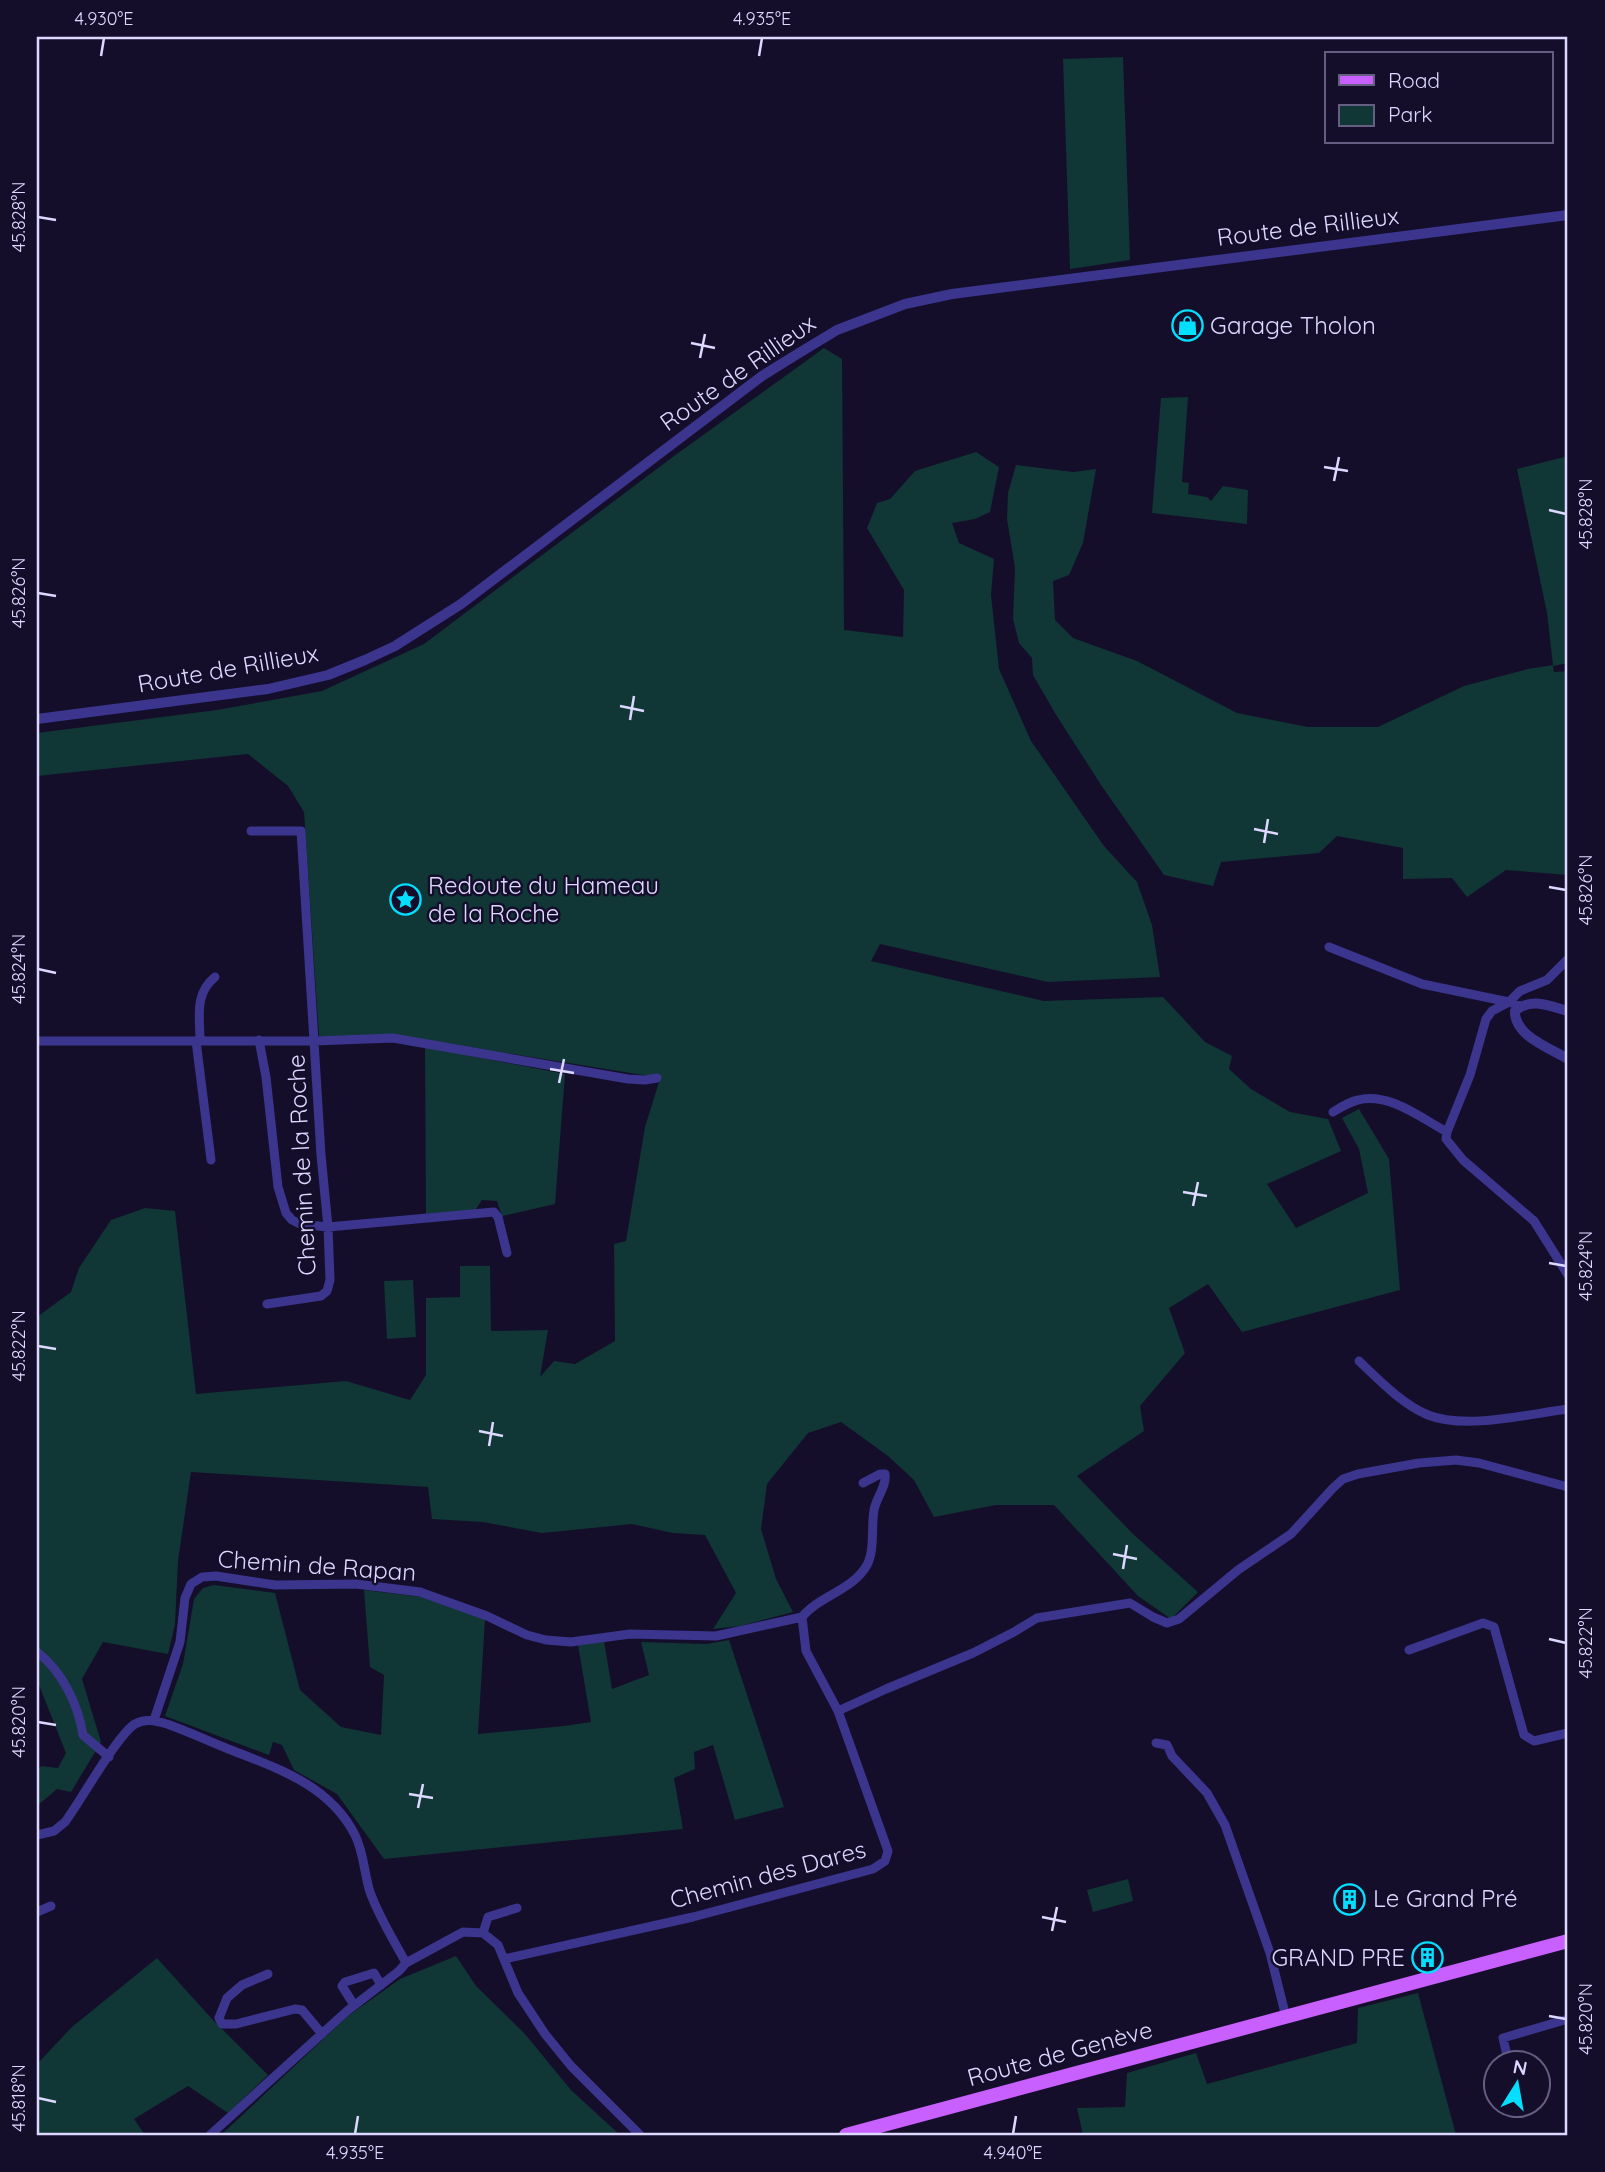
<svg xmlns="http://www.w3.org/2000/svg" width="1605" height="2172" font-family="Quicksand,sans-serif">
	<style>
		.green { fill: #103635 }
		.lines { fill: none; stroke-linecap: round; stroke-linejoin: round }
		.minor { stroke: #3b358e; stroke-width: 9 }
		.tertiary { stroke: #3b358e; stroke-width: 10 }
		.primary { stroke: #c85fff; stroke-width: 14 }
		.ticks { fill: none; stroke: #ddd8ff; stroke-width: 2.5 }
		.labels { text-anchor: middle; stroke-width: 5; stroke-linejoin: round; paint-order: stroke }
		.street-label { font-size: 24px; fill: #ddd8ff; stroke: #140e2b }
		.poi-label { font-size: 24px; fill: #ddd8ff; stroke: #140e2b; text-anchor: start }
		.neatline { fill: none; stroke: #ddd8ff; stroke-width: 2.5 }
		.ticks-label { font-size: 18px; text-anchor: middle; fill: #ddd8ff }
	</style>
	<rect width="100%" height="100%" fill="#140e2b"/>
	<!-- green -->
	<path class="green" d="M 1123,57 L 1130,260 L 1070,269 L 1063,59 Z
		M 824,348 L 842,359 L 844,630 L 903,637 L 904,590 L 867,528 L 877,503 L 890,499 L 915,471 L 976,452 L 999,467 L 990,512 L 975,519 L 952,523 L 959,543 L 994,559 L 991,595 L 999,669 L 1031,741 L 1104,846 L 1137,882 L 1152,925 L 1160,977 L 1048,982 L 880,944 L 871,961 L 1044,1001 L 1163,997 L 1205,1042 L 1232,1056 L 1229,1069 L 1251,1089 L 1290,1112 L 1328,1119 L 1341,1151 L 1267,1184 L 1296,1228 L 1368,1193 L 1359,1149 L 1342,1118 L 1359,1109 L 1389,1159 L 1400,1290 L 1242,1332 L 1208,1284 L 1169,1308 L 1185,1353 L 1140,1406 L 1144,1431 L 1077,1476 L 1133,1534 L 1198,1592 L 1171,1619 L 1138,1596 L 1054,1505 L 996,1505 L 934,1517 L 914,1480 L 888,1456 L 841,1422 L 808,1433 L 767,1484 L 761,1529 L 776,1579 L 793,1612 L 740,1626 L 713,1629 L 736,1593 L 705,1535 L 673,1533 L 632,1524 L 542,1533 L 483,1522 L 432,1519 L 428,1487 L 191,1472 L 178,1561 L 175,1624 L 168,1654 L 103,1642 L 82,1679 L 101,1742 L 71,1792 L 57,1789 L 37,1806 L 37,1772 L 41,1766 L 58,1768 L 66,1753 L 37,1680 L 37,1317 L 71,1292 L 79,1268 L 111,1220 L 145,1208 L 175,1211 L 196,1394 L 346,1381 L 410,1400 L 426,1375 L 426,1298 L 460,1297 L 460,1266 L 490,1266 L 491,1331 L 548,1330 L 540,1377 L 554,1361 L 575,1364 L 615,1341 L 614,1244 L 626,1241 L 645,1127 L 659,1082 L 649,1076 L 425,1040 L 319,1036 L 304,812 L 288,786 L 248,754 L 37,776 L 37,733 L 217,710 L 322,691 L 424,644 L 674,456 Z
		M 1188,397 L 1182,482 L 1189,483 L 1188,494 L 1207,497 L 1211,501 L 1223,486 L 1248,490 L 1247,524 L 1152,513 L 1161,398 Z
		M 1568,456 L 1568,663 L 1553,666 L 1554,672 L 1568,671 L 1568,875 L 1506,870 L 1467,897 L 1452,878 L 1403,879 L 1403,848 L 1337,836 L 1319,853 L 1221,862 L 1213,886 L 1164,875 L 1101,785 L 1055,713 L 1033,675 L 1032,658 L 1019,643 L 1013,619 L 1015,568 L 1007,519 L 1008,493 L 1016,465 L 1073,472 L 1096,469 L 1083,543 L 1069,575 L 1053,581 L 1055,620 L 1073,638 L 1137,661 L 1237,713 L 1308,727 L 1378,727 L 1464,686 L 1528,669 L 1553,665 L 1547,613 L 1517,469 Z
		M 425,1047 L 565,1074 L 555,1204 L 502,1216 L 497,1201 L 482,1200 L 474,1212 L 426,1216 Z
		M 413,1280 L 416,1337 L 387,1339 L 384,1281 Z
		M 214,1585 L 275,1593 L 300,1690 L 341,1727 L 381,1735 L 384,1675 L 370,1667 L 364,1590 L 422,1597 L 485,1619 L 478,1734 L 564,1726 L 591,1722 L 578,1645 L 604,1641 L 612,1689 L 649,1675 L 641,1642 L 707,1644 L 729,1640 L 784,1807 L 735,1820 L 713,1745 L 694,1752 L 695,1769 L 674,1778 L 683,1829 L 384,1859 L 337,1794 L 294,1770 L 282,1745 L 273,1742 L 269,1755 L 165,1716 L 183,1664 L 194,1599 L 203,1588 Z
		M 1128,1879 L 1133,1901 L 1093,1912 L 1087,1890 Z
		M 456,1956 L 476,1986 L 525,2034 L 571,2090 L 620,2135 L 221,2135 L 348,2016 L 400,1979 Z
		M 157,1958 L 211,2018 L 268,2075 L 228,2113 L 188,2086 L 134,2119 L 145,2135 L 37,2135 L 37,2064 L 72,2027 Z
		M 1418,1993 L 1456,2135 L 1083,2135 L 1077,2108 L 1125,2107 L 1127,2073 L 1196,2053 L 1207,2084 L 1357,2043 L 1358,2008 Z"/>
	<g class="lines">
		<!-- minor -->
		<path class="minor" d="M 251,831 L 301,831 L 314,1041 L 393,1038 L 628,1079 L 645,1080 L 657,1078
			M 1329,947 L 1422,984 L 1509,1002 L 1520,991 L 1547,980 L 1568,959
			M 1521,1006 L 1509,1002 L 1492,1011 L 1486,1019 L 1470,1075 L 1447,1132 L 1446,1139 L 1463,1160 L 1534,1221 L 1568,1275
			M 259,1040 L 266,1077 L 278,1187 L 286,1213 L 292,1220 L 300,1224 L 328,1227 L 494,1212 L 498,1217 L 507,1253
			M 37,1041 L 314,1041 L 321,1155 L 328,1227 L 330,1280 L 327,1291 L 321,1296 L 267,1304
			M 196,1041 L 211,1160
			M 200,1041 C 200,1017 194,994 215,977
			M 1333,1112 C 1341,1107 1349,1102 1358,1100 C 1389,1092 1421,1118 1447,1132
			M 1359,1361 C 1379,1380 1402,1404 1428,1415 C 1466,1430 1528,1414 1568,1409
			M 802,1617 C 819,1596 853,1590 867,1565 C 875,1550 871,1527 874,1510 C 876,1498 887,1486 885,1474 L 880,1474 L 863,1483
			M 1409,1650 L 1483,1623 L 1494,1627 L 1524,1735 L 1534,1741 L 1568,1733
			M 37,1652 C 62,1671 78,1704 83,1735 L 109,1757
			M 838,1711 L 886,1689 L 973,1653 L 1014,1632 L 1037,1618 L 1130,1603 L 1153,1617 L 1167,1623 L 1179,1619 L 1238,1570 L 1291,1534 L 1333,1488 L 1343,1479 L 1358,1474 L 1419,1463 L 1456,1460 L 1479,1463 L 1568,1487
			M 154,1720 L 180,1642 L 185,1598 L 191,1584 L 202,1577 L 216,1576 L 275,1585 L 356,1584 L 420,1592 L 487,1616 L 527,1635 L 546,1640 L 571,1642 L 630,1634 L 716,1636 L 802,1617 L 806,1651 L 838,1711 L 888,1851 L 885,1861 L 873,1869 L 693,1917 L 504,1959
			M 1156,1743 L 1167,1745 L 1172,1756 L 1207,1793 L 1225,1825 L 1270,1953 L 1286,2017
			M 37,1835 L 54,1831 L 65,1822 C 80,1802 118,1734 135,1724 C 146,1718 156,1721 167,1724 C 187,1731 206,1740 226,1748 C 276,1768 329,1784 355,1835 C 364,1853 364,1873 370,1892 C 379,1917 393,1939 406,1963
			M 37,1912 L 51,1906
			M 483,1933 L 488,1917 L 517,1908
			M 268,1974 L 242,1985 L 227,1998 L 219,2018 L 222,2024 L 236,2024 L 295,2009 L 302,2010 L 322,2034
			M 354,2005 L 342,1986 L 345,1982 L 374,1973 L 381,1985
			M 1508,2060 L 1503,2038 L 1568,2019
			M 210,2135 L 347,2011 L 399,1971 L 406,1963 L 463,1932 L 483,1933 L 498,1945 L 518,1993 L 545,2034 L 571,2066 L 640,2135"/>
		<!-- tertiary -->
		<path class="tertiary" d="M 37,719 L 268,689 L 328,675 L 365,660 L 395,646 L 461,604 L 762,376 L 799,353 L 837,330 L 905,304 L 952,294 L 1568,215
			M 1568,1011 C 1550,1006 1531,997 1515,1011 C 1514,1036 1550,1048 1568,1059"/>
		<!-- primary -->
		<path class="primary" d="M 846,2135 L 1568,1941"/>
	</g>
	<!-- ticks -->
	<path class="ticks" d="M 101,56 L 104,38M 759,56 L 762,38M 38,217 L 56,220M 691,343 L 715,348M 700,358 L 705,334M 1324,467 L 1348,471M 1334,481 L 1339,457M 1549,510 L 1566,514M 38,593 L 56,596M 620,706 L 644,711M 630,720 L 634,696M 1254,829 L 1278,834M 1264,843 L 1268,819M 1549,887 L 1566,890M 38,969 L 56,973M 550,1069 L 574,1073M 559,1083 L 564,1059M 1183,1192 L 1207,1196M 1193,1206 L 1198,1182M 1549,1263 L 1566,1266M 38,1346 L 56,1349M 479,1431 L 503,1436M 489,1446 L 493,1422M 1113,1554 L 1137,1559M 1123,1569 L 1127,1545M 1549,1639 L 1566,1643M 38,1722 L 56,1725M 409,1794 L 433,1798M 418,1808 L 423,1784M 1042,1917 L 1066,1922M 1052,1931 L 1057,1907M 1549,2016 L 1566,2019M 38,2098 L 56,2102M 355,2134 L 358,2116M 1013,2134 L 1016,2116"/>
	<!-- icons -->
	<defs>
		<symbol id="shop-ring" viewBox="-11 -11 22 22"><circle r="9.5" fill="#140e2b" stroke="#04dfff" stroke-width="1.5"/><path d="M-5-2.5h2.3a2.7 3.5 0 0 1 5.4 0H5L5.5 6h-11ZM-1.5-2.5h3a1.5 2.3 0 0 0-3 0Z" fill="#04dfff"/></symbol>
		<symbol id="sight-ring" viewBox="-11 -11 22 22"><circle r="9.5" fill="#140e2b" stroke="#04dfff" stroke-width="1.5"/><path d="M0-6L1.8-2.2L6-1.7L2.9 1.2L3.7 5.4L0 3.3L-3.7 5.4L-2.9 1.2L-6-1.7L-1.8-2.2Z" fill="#04dfff"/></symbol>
		<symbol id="building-ring" viewBox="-11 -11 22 22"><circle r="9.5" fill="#140e2b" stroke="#04dfff" stroke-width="1.5"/><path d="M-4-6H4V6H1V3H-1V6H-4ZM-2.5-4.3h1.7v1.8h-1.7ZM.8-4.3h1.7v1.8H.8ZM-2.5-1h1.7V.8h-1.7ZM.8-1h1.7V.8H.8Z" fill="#04dfff"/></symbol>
	</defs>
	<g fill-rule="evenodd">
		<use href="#shop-ring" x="1170" y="308" width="35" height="35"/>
		<use href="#sight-ring" x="388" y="882" width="35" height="35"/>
		<use href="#building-ring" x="1332" y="1882" width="35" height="35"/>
		<use href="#building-ring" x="1410" y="1940" width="35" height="35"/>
	</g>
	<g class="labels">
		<!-- street labels -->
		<g class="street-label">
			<text transform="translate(1308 227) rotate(-7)" y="8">Route de Rillieux</text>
			<text transform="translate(738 373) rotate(-35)" y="8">Route de Rillieux</text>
			<text transform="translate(228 669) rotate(-10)" y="8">Route de Rillieux</text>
			<text transform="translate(302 1165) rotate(-93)" y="8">Chemin de la Roche</text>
			<text transform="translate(317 1566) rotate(4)" y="8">Chemin de Rapan</text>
			<text transform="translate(768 1875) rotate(-15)" y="8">Chemin des Dares</text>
			<text transform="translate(1060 2054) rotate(-15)" y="8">Route de Genève</text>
		</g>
		<!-- poi labels -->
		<g class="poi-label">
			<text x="1210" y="334">Garage Tholon</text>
			<text x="428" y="894">Redoute du Hameau<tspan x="428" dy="28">de la Roche</tspan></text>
			<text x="1373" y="1907">Le Grand Pré</text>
			<text x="1405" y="1966" text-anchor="end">GRAND PRE</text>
		</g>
	</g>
	<!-- border -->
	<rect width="1605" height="2172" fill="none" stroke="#140e2b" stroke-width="77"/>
	<!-- legend -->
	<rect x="1325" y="52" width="228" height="91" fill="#140e2b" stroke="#645f80" stroke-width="2"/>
	<rect x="1339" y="75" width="35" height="10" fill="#c85fff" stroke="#645f80" stroke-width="2"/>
	<text x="1388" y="88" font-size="21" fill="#ddd8ff">Road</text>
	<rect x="1339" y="105" width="35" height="21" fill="#103635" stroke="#645f80" stroke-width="2"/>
	<text x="1388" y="122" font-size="21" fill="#ddd8ff">Park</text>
	<!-- north arrow -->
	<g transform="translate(1517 2084) rotate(11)"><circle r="33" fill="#140e2b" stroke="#645f80" stroke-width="2"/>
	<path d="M0-5L12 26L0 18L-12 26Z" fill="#04dfff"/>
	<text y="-10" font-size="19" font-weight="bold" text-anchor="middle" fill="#ddd8ff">N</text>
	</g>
	<rect x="38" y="38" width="1528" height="2096" class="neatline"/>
	<g class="ticks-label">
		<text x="104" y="25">4.930°E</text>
		<text x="762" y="25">4.935°E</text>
		<text transform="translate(19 217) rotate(-90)" y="6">45.828°N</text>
		<text transform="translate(1586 514) rotate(-90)" y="6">45.828°N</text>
		<text transform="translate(19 593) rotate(-90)" y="6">45.826°N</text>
		<text transform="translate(1586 890) rotate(-90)" y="6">45.826°N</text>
		<text transform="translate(19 969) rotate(-90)" y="6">45.824°N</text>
		<text transform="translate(1586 1266) rotate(-90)" y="6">45.824°N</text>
		<text transform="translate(19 1346) rotate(-90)" y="6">45.822°N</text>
		<text transform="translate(1586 1643) rotate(-90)" y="6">45.822°N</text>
		<text transform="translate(19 1722) rotate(-90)" y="6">45.820°N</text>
		<text transform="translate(1586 2019) rotate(-90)" y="6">45.820°N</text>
		<text transform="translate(19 2098) rotate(-90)" y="6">45.818°N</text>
		<text x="355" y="2159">4.935°E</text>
		<text x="1013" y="2159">4.940°E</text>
	</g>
</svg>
